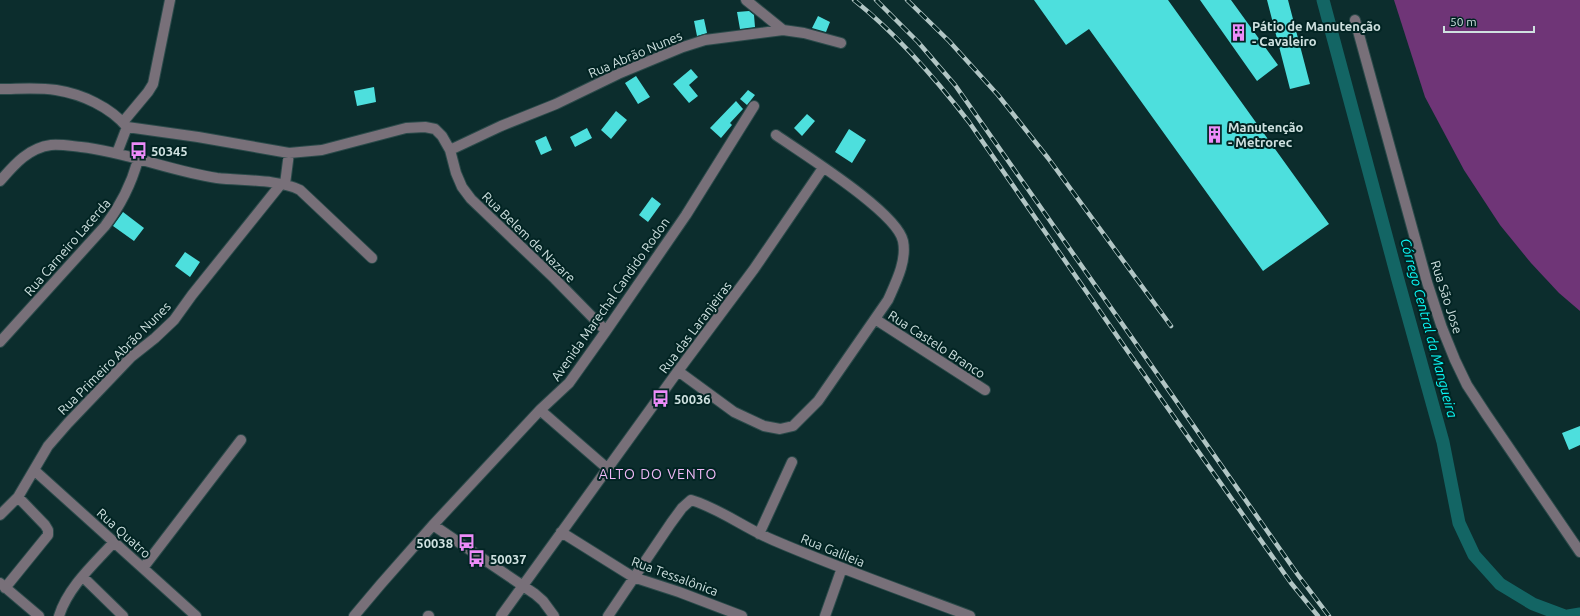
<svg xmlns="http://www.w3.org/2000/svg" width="1580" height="616" font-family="Ubuntu,sans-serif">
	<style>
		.forest { fill: #6f3577 }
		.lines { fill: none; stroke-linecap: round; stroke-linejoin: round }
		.canal { stroke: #136564; stroke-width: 13 }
		.building { fill: #4ddfdd }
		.minor-casing { stroke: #2b4a4a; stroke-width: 12 }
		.minor { stroke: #787079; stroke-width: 10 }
		.rail-casing { stroke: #b1c5c4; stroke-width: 4.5 }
		.rail { stroke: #022423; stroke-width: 3; stroke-dasharray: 9; stroke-linecap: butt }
		.labels { text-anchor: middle; stroke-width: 4; stroke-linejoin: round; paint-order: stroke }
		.poi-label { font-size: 13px; font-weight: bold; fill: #cfe1e0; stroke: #022423; text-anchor: start }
		.street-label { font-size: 13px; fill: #cfe1e0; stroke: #022423 }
		.water-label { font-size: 14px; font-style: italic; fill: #0bfbf8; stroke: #022423 }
		.neighbourhood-label { font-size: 14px; letter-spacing: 1px; fill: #f0baf7; stroke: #022423 }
	</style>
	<rect width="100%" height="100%" fill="#0c2d2d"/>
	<!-- forest -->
	<path class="forest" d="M 1394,0 L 1580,0 L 1580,311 L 1559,293 L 1531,263 L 1500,225 L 1464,170 L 1425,97 Z"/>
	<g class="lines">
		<!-- canal -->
		<path class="canal" d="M 1323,0 L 1398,280 L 1443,442 L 1459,523 L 1474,555 L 1500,584 L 1533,604 L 1565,616
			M 1568,616 L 1580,614"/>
	</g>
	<!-- building -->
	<path class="building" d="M 1034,0 L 1168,0 L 1329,224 L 1263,271 L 1089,29 L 1066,45 Z
		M 1200,0 L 1231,0 L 1278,65 L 1257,81 Z
		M 1267,0 L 1288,0 L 1310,84 L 1290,89 Z
		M 749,11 L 754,15 L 755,27 L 740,29 L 737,12 Z
		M 818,16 L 830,22 L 826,32 L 812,28 Z
		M 704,19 L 707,33 L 697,36 L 694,21 Z
		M 691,69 L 698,77 L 689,85 L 698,96 L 689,103 L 673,84 Z
		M 636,76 L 650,97 L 638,104 L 625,83 Z
		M 374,87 L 376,102 L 357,106 L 354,91 Z
		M 748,90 L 755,95 L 747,105 L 740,99 Z
		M 736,101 L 743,109 L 730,123 L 732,125 L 721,138 L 710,128 Z
		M 616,111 L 627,120 L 611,139 L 601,130 Z
		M 807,114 L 815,121 L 802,136 L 794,128 Z
		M 587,128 L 592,138 L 575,147 L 570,137 Z
		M 849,129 L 866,140 L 852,163 L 835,152 Z
		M 546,136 L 552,150 L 541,155 L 535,141 Z
		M 652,197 L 661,204 L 648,222 L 639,215 Z
		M 123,212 L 144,228 L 134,241 L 113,226 Z
		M 185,252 L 200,262 L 190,277 L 175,266 Z
		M 1580,426 L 1580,445 L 1569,450 L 1562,433 Z"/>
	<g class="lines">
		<defs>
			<path id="minor" d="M 746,0 L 783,30
				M 1355,20 L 1427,282 L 1442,328 L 1455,360 L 1467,385 L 1486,414 L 1580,552
				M 0,89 C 18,89 38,87 56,90 C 82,94 110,107 127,127 L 117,153
				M 123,122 L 148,92 L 153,84 L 170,0
				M 127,127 L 198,137 L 289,153 L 322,150 L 406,128 L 425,127 L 435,129 L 442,136 L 450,150 L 456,173 L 462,187 L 471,199 L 555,279 L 606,331
				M 450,150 L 501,126 L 556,104 L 618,74 L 683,47 L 705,40 L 783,30 L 804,33 L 841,43
				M 0,181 C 14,165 28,148 51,145 C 60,144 71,146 81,147 C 127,152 170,171 217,178 C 242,181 278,179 300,190 L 372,258
				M 285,184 L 289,153
				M 875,319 L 985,390
				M 0,342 L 105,226 C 121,205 131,185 138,160
				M 678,371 L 734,412 L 764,426 L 780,429 L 793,426 L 818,401 L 888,300 C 896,282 907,261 903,241 C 897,212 803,154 776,135
				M 540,410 L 608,469
				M 34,470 L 196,616
				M 0,515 L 18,497 L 48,446 L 68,423 L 131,357 L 155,338 L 174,320 L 192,295 L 281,184
				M 433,525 L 535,594 L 543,601 L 554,616
				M 561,532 L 633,577 L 679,592 L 742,616
				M 759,534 L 792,462
				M 143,568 L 241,440
				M 83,577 L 123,616
				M 0,583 L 39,616
				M 5,588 L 48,535 L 48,530 L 45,525 L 18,497
				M 59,616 C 68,587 94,564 114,542
				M 354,616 L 381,584 L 433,525 L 540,410 L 569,383 L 606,331 L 686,215 L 754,106
				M 428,616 L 429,616
				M 501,616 L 678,371 L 754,269 L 823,168
				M 608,616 L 671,523 L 682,508 L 691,500 C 719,508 746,529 773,540 C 838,568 904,591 970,616
				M 825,616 L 842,568"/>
		</defs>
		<!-- minor casing -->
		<use href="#minor" class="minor-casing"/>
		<!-- minor -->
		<use href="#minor" class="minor"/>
		<defs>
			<path id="rail" d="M 854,0 C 898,35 935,78 969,122 L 1124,346 L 1291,583 L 1318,616
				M 876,0 L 918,42 L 955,85 L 1298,575 L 1329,616
				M 907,0 L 949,41 L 998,95 L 1048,158 L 1171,326"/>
		</defs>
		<!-- rail casing -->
		<use href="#rail" class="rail-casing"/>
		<!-- rail -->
		<use href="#rail" class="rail"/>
	</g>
	<!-- icons -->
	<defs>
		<symbol id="building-bare" viewBox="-9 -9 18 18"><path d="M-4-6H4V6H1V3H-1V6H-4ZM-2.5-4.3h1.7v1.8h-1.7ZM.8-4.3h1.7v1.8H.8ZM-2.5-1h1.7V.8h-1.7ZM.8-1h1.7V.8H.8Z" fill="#ed8cf9" stroke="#022423" stroke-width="2.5" paint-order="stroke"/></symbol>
		<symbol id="bus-bare" viewBox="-9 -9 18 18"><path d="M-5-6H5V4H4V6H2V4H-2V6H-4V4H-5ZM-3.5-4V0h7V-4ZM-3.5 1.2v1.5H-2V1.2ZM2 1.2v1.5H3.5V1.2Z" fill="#ed8cf9" stroke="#022423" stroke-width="2.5" paint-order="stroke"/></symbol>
	</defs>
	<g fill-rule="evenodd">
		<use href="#building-bare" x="1226" y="20" width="25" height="25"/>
		<use href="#building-bare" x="1202" y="122" width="25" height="25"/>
		<use href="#bus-bare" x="126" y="138" width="25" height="25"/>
		<use href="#bus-bare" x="648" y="386" width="25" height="25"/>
		<use href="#bus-bare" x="454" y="530" width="25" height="25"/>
		<use href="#bus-bare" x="464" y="546" width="25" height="25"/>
	</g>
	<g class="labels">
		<!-- poi labels -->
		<g class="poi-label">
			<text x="1252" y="31">Pátio de Manutenção<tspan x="1252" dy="15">- Cavaleiro</tspan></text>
			<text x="1228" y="132">Manutenção<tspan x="1228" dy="15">- Metrorec</tspan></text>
			<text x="151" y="156">50345</text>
			<text x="674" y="404">50036</text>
			<text x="453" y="548" text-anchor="end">50038</text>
			<text x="490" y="564">50037</text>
		</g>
		<!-- street labels -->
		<g class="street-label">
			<text transform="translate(635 54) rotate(-23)" y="5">Rua Abrão Nunes</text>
			<text transform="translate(529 237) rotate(44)" y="5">Rua Belem de Nazare</text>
			<text transform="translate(67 247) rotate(-49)" y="5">Rua Carneiro Lacerda</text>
			<text transform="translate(1447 297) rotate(72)" y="5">Rua São Jose</text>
			<text transform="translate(610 299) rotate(-55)" y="5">Avenida Marechal Candido Rodon</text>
			<text transform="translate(695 327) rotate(-53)" y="5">Rua das Laranjeiras</text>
			<text transform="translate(937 344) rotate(33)" y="5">Rua Castelo Branco</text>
			<text transform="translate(114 358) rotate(-45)" y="5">Rua Primeiro Abrão Nunes</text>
			<text transform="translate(124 533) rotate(42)" y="5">Rua Quatro</text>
			<text transform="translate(833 550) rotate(22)" y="5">Rua Galileia</text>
			<text transform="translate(675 576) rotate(20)" y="5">Rua Tessalônica</text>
		</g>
		<!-- water labels -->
		<g class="water-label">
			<text transform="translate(1429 328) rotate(75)" y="5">Córrego Central da Mangueira</text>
		</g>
		<!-- neighbourhood labels -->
		<g class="neighbourhood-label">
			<text x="658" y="479">ALTO DO VENTO</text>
		</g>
	</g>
	<!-- scale -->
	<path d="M1444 26v6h90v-6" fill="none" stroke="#cfe1e0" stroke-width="2"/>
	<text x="1450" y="26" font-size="12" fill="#cfe1e0" stroke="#022423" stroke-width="3" paint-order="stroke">50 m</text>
</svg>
